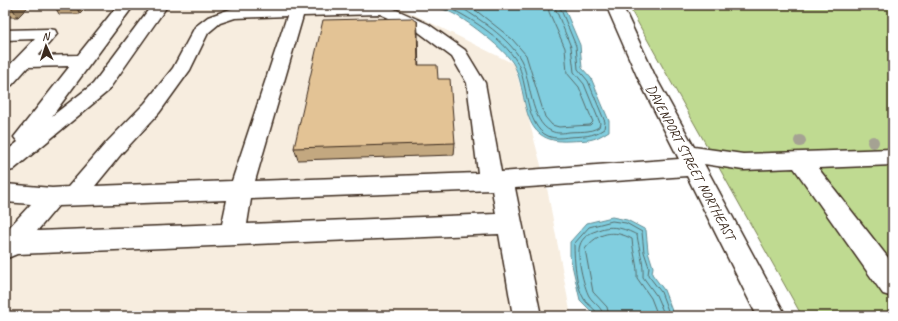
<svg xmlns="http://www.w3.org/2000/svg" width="898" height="321" font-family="Caveat,sans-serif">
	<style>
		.built { fill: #f7eddf }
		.green { fill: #bfda91; stroke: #7d8258 }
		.water { fill: #81cedf; stroke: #658c92 }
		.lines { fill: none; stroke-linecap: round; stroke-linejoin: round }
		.shore { stroke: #576c6b; stroke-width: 1 }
		.minor-casing { stroke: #3b2a1e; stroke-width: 3 }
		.minor { fill: #fff; fill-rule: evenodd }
		.tree { fill: #a5a293 }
		.wall { fill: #c3a880; stroke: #3b2a1e }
		.shaded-wall { fill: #9f8868; stroke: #3b2a1e }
		.building { fill: #e3c395; stroke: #3b2a1e }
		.labels { text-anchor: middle; stroke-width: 3; stroke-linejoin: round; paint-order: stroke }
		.street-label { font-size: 14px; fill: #3b2a1e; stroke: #fff }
	</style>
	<rect width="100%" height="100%" fill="#fff"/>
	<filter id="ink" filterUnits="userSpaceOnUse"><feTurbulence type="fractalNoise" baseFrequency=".025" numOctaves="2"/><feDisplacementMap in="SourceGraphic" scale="8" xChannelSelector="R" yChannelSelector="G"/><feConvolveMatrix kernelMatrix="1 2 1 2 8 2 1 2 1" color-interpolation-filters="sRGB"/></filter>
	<g filter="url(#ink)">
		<!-- built -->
		<path class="built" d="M 5,5 L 395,5 L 514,64 L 547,188 L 571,316 L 5,316 Z"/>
		<!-- green -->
		<path class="green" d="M 628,5 L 893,5 L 893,316 L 802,316 Z"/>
		<!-- water -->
		<path class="water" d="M 431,5 L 563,5 L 580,45 L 582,68 L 591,78 L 609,121 L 609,131 C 592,142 588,140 569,141 C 518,144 530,97 514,65 C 506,50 469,22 454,14 C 447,10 439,8 431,5 Z
			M 612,217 L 627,220 L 646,230 L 648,251 L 653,267 L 652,274 L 664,290 L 674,316 L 596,316 L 580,300 L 570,256 L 570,242 L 587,223 Z"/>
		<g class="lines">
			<!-- shore -->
			<path class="shore" d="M 443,5 C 468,16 503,38 517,62 C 528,82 525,126 548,136 C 555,139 562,138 569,137 C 583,136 592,137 604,129 L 605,122 L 588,81 L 578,69 L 576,46 L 559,5
				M 457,5 C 478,18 509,38 521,60 C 531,79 530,122 551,131 C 557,134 563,133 569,132 C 580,131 589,133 599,127 L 600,123 L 584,84 L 574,72 L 571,47 L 554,5
				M 469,5 L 512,39 L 526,55 L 545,117 L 552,125 L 559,127 L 590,125 L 593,122 L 579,87 L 567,73 L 565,48 L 549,12 L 548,5
				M 598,316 C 596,308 588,306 584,299 C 576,287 574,259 574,244 L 589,227 L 612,221 L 626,223 L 642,232 L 644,252 L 649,267 L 648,275 L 661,292 L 670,316
				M 603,316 C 602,306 594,304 589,296 C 584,287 576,255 580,245 C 582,238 589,233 596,231 C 610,224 624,228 637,235 C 639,249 644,263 643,277 L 656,295 L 665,316
				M 609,316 L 607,307 L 593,292 L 585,249 C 598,232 614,229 632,239 C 633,253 638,265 637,278 L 651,298 L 658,316"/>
			<defs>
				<path id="minor" d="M 118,5 L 134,5 L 52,116 L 93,84 L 152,5 L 168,5 L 107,92 L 13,170 L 5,172 L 5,152 L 18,142 L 14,137 L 18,132 L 70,66 L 28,67 L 12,85 L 5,87 L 5,70 L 35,39 L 5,40 L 5,30 L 49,29 L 55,30 L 57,34 L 38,56 L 78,55 Z
					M 355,5 L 388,6 L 428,24 L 465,50 L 485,83 L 501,172 L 679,159 L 637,76 L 606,5 L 622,5 L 655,76 L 694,147 L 743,154 L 893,149 L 893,165 L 818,168 L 893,264 L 893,297 L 883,294 L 794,168 L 743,170 L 704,164 L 786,316 L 757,316 L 687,176 L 515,188 L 541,316 L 513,316 L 499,234 L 17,254 L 5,259 L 5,232 L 31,204 L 5,202 L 5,184 L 52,188 L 68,187 L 106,143 L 145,103 L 173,68 L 195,27 L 208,17 L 233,8 ZM 380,14 L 416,30 L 452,57 L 467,83 L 478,173 L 255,181 L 303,16 ZM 287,16 L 232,181 L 95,186 L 122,153 L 159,113 L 190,70 L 208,33 L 220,23 L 235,18 ZM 492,190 L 496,214 L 247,224 L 251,199 ZM 227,200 L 222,224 L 37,231 L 58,206 Z"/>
			</defs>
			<!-- minor casing -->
			<use href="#minor" class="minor-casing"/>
			<!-- minor -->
			<use href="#minor" class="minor"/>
		</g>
		<!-- trees -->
		<g class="tree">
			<circle cx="800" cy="141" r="6"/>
			<circle cx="873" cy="142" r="6"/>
		</g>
		<!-- wall -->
		<path class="wall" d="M 5,5 L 30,5 L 18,17 L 5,17 Z
			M 54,5 L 89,5 L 80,14 L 59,14 Z
			M 417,21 L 418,65 L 438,79 L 455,143 L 454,155 L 298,160 L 294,148 Z"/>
		<!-- shaded-wall -->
		<path class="shaded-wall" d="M 10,5 L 30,5 L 18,17 Z
			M 75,5 L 89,5 L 80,14 Z
			M 417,21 L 418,33 L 419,77 L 418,65 Z"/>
		<!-- building -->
		<path class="building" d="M 411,18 L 417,21 L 418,65 L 437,65 L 438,79 L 450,79 L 455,143 L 294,148 L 323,20 Z"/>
	</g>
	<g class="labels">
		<!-- street labels -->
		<g class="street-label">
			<text transform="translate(691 162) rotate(62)" y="5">DAVENPORT STREET NORTHEAST</text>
		</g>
	</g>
	<!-- margin -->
	<rect width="898" height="321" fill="none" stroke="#fff" stroke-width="20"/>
	<rect x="10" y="10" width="878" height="301" fill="none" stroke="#3b2a1e" stroke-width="1.5" filter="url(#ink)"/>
	<!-- north arrow -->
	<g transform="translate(46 46) rotate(357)" stroke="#ffffff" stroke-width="3" paint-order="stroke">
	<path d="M0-3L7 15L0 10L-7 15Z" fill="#3b2a1e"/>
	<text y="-6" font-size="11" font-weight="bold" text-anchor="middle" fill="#3b2a1e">N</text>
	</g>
</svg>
